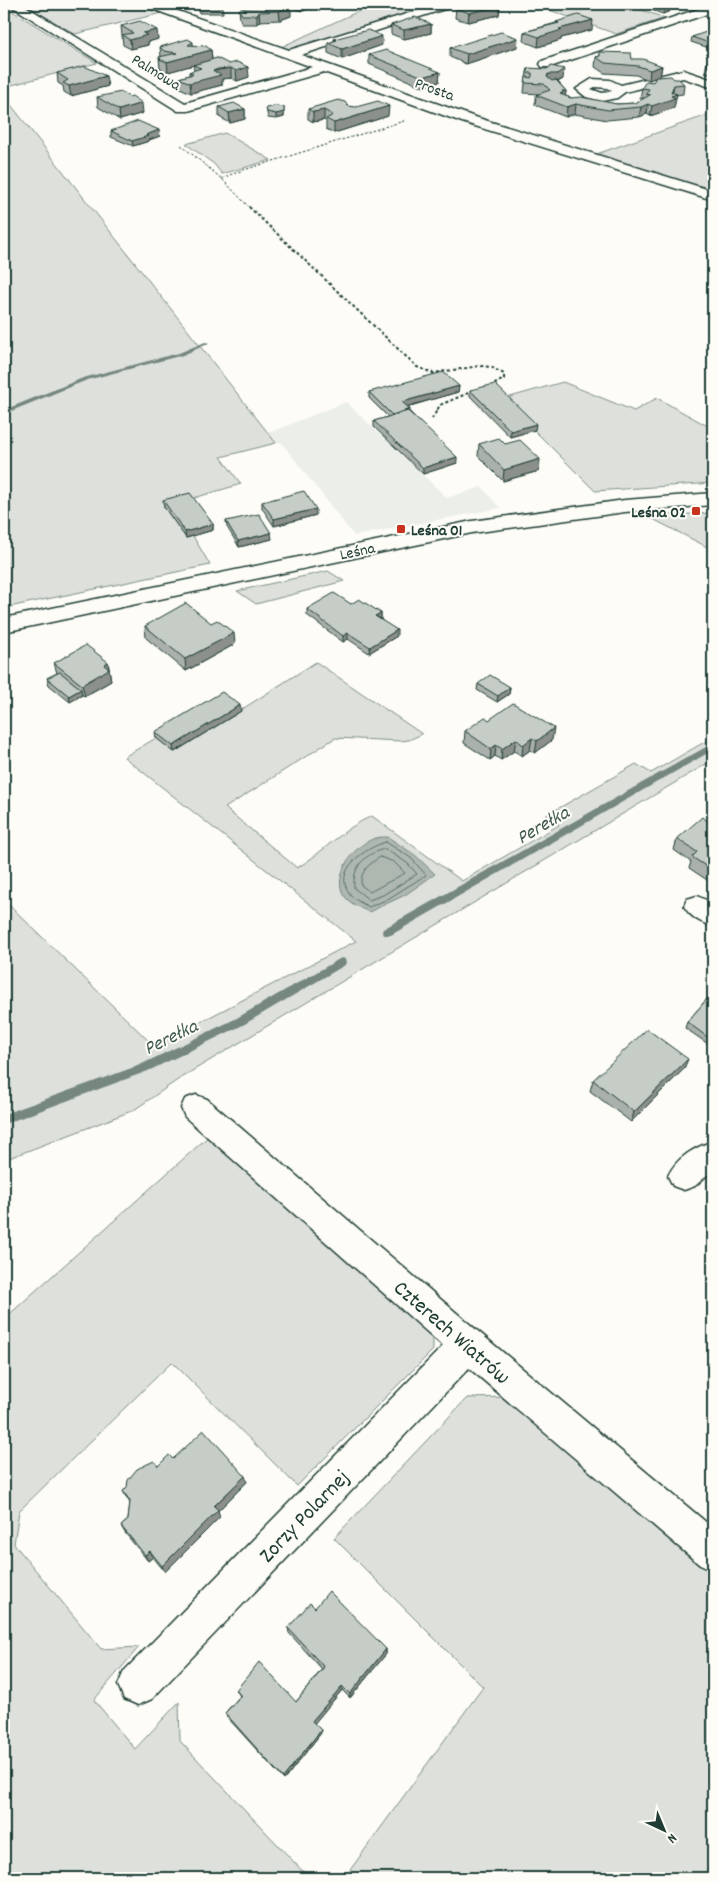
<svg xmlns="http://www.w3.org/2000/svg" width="717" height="1882" font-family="Dekko,sans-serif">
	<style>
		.built { fill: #eceee9 }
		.green { fill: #dde0db; stroke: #7e8e88 }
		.water { fill: #aeb8b1; stroke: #75877f }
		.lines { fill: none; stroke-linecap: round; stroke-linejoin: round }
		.shore { stroke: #586e66; stroke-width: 1 }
		.stream { fill: #75877f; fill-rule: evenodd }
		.minor-casing { stroke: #1f3d34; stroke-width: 3 }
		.path-far1 { stroke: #1f3d34; stroke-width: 1; stroke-dasharray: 2.5 2; stroke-linecap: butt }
		.path { stroke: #1f3d34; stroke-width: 2; stroke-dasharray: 3 2.5; stroke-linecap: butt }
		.minor { fill: #fdfcf7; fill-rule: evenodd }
		.wall { fill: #aab0ab; stroke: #1f3d34 }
		.shaded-wall { fill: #8b908b; stroke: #1f3d34 }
		.building { fill: #c6cdc7; stroke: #1f3d34 }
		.poi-dot { fill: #c8321e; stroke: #fdfcf7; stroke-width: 2 }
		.labels { text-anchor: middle; stroke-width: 4; stroke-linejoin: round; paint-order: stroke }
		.far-street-label { font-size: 16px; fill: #1f3d34; stroke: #fdfcf7 }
		.far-poi-label { font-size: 16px; font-weight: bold; fill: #1f3d34; stroke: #fdfcf7; text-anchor: end }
		.water-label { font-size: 20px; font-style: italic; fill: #435c53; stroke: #fdfcf7 }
		.near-street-label { font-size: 22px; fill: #1f3d34; stroke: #fdfcf7 }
	</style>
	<rect width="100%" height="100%" fill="#fdfcf7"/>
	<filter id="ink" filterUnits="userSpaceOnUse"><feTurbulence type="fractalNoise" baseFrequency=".02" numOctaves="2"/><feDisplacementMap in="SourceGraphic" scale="10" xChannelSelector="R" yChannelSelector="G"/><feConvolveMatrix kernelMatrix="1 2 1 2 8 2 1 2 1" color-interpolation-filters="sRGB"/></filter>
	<g filter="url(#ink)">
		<!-- built -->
		<path class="built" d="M 346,402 L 447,498 L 482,487 L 500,508 L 354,536 L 281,442 L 276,443 L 268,433 Z"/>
		<!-- green -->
		<path class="green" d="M 24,4 L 138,4 L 162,13 L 75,34 Z
			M 374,4 L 443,4 L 293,51 L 281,47 Z
			M 552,4 L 624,4 L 665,18 L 616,34 L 541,7 Z
			M 4,6 L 97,63 L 4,87 Z
			M 4,96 L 276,443 L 221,457 L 241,484 L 164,507 L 186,538 L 193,536 L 210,565 L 4,608 Z
			M 713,113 L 713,192 L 591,156 Z
			M 225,133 L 271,160 L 222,174 L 214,164 L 186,144 Z
			M 563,382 L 634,411 L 657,398 L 713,429 L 713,483 L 595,491 L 503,399 Z
			M 713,513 L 713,550 L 647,516 Z
			M 328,571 L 344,581 L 256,604 L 237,591 Z
			M 316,662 L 422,734 L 409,740 L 401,741 L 335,738 L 225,808 L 297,868 C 324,852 343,828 372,816 L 462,881 L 559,825 L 545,816 L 636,764 L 651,773 L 713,737 L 713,760 L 182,1077 L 134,1110 L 4,1160 L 4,900 L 154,1046 L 356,941 L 124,757 L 156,738 L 175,752 Z
			M 210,1135 L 433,1333 L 433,1350 L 297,1486 L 172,1362 L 19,1511 L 14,1544 L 101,1649 L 139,1647 L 94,1700 L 135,1749 L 179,1702 L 180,1741 L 309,1878 L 4,1878 L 4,1319 Z
			M 513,1397 L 713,1568 L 713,1878 L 332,1878 L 345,1877 L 483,1687 L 334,1538 L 467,1398 Z"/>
		<!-- water -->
		<path class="water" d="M 388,837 L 415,855 L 435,874 L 405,895 L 369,912 C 360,908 346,902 342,892 C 335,871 354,846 373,839 C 377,837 383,837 388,837 Z"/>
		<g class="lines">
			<!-- shore -->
			<path class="shore" d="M 386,842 L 411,858 L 426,875 L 386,900 L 369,907 C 362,903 354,900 350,894 C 331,870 367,847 386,842 Z
				M 385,849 L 407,863 L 417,874 L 383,895 L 369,900 L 354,888 C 352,867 365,853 385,849 Z
				M 380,857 L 394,862 L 405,873 L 370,892 L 361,885 C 360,871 369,864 380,857 Z"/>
			<!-- stream -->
			<path class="stream" d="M 205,342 L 210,343 L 183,355 L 87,380 L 4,414 L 4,410 L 83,378 L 179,353 Z
				M 713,743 L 713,750 L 391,935 L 383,935 L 382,932 L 383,929 Z
				M 341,958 L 345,959 L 346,962 L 345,965 L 243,1025 L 148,1071 L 4,1124 L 4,1114 L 140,1065 L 235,1019 Z"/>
			<defs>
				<path id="minor" d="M 8,4 L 22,4 L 185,103 L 312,67 L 144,6 L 142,4 L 158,4 L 289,50 L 439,4 L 456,4 L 454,6 L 301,55 L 472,116 L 713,191 L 713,200 L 462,122 L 324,72 L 188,111 L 178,111 Z
					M 242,4 L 281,4 C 271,15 251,15 242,4 Z
					M 713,4 L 713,12 L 550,67 L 542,67 L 540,64 L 542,61 Z
					M 683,70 L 713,80 L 713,88 L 683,78 L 625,92 L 617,98 L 602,101 L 586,97 L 576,89 L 592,79 L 610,80 L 621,85 ZM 595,87 L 607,88 L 612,91 L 602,93 L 591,89 Z
					M 713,493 L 713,505 L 625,512 L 472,533 L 4,632 L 4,618 L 472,521 L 625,500 Z
					M 697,896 L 713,903 L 713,926 C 701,923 690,917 684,906 L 687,899 Z
					M 196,1095 L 207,1099 L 480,1333 L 713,1528 L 713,1571 L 700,1565 L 469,1368 L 152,1699 L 138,1705 L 124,1699 L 118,1685 L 124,1671 L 443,1346 L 185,1117 L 181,1108 L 185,1099 Z
					M 713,1141 L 713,1170 L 695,1186 L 684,1190 L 673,1186 L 668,1176 C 677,1157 694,1148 713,1141 Z"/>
			</defs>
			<!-- minor casing -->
			<use href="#minor" class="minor-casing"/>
			<!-- path-far1 -->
			<path class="path-far1" d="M 181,145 L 222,179 L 250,208
				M 222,179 L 234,173 L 407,120"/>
			<!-- path -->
			<path class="path" d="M 249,207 L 417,367 L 433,373 L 480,366 L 491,367 L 504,374 L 504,379 L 493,385
				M 432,419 L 440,405 L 473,391"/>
			<!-- minor -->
			<use href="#minor" class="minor"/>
		</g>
		<!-- wall -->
		<path class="wall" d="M 198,4 L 222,4 L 223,13 L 199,13 Z
			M 279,4 L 291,16 L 280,20 L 260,21 L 257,24 L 242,24 L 240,19 L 239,10 Z
			M 291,4 L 312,4 L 312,7 L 303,11 L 291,8 Z
			M 643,4 L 691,4 L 691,5 L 670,9 L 670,11 L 663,14 L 642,7 Z
			M 500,6 L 499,15 L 468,22 L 455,18 L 456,8 Z
			M 556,22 L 592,30 L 561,38 L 561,40 L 538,47 L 523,41 L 524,32 L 556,23 Z
			M 431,24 L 431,33 L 404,39 L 391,34 L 391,25 Z
			M 121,26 L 158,39 L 148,42 L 148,45 L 131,49 L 123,45 Z
			M 713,32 L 713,48 L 712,49 L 691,42 L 692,37 Z
			M 334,39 L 382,45 L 342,59 L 328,53 L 328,43 L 334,41 Z
			M 193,42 L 193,45 L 211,50 L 212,60 L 217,58 L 249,77 L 237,81 L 231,78 L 222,79 L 222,85 L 191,93 L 180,88 L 179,78 L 189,75 L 189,72 L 194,70 L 193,65 L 168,72 L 160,69 L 159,57 L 161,57 L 160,47 Z
			M 517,47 L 466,64 L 450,57 L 450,48 Z
			M 600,52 L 632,59 L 662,66 L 660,76 L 649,80 L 636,75 L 604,73 L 595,67 L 596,57 L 600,56 Z
			M 369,55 L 440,72 L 439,82 L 423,87 L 369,64 Z
			M 713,60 L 713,75 L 705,72 L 707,62 Z
			M 528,68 L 563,79 L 558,82 L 566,91 L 565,96 L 571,98 L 617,104 L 635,103 L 644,98 L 640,98 L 642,88 L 653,82 L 674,79 L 684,84 L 683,94 L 676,95 L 674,108 L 650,116 L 647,114 L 639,117 L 607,120 L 575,114 L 566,117 L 535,105 L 536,95 L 539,94 L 524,93 L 525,83 Z
			M 57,73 L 108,86 L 71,96 L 64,92 L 63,86 L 58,83 Z
			M 97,97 L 143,113 L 120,120 L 98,107 Z
			M 348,106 L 388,116 L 334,133 L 326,129 L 326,121 L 324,120 L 313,122 L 308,119 L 308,109 Z
			M 219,107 L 245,109 L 245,119 L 230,123 L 219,117 Z
			M 266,108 L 284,113 L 284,117 L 276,119 L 268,118 Z
			M 111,131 L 160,136 L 149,140 L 149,141 L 133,146 L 111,137 Z
			M 459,386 L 458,392 L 407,407 L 410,412 L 457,463 L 423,474 L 374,427 L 374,421 L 388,417 L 369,398 L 369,392 Z
			M 470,390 L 535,430 L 510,437 L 470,396 Z
			M 479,444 L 505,444 L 539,471 L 503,481 L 478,456 Z
			M 163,500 L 213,524 L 213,530 L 186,538 L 164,507 Z
			M 262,502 L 316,515 L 274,526 L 262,508 Z
			M 226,521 L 272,539 L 239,547 L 227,527 Z
			M 351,604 L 381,613 L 381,619 L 397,636 L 369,653 L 348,639 L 343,642 L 307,615 L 307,609 Z
			M 211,623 L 235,644 L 186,671 L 146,638 L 145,626 Z
			M 108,662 L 111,681 L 85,696 L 82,695 L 70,702 L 49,685 L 47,678 L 57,673 L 54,663 Z
			M 478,684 L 510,687 L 509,694 L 497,702 L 477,690 Z
			M 241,711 L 174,752 L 156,738 L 155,732 Z
			M 489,720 L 552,740 L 535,753 L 530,750 L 522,756 L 514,751 L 501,760 L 495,756 L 490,760 L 464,743 L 465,731 Z
			M 713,825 L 713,884 L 689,868 L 691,862 L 674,850 L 677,839 Z
			M 713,992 L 713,1044 L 711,1046 L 685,1028 L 687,1022 Z
			M 684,1069 L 631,1122 L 590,1091 L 593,1080 Z
			M 173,1459 L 247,1482 L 218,1511 L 220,1517 L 165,1572 L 153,1557 L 148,1561 L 125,1533 L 121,1526 L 128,1520 L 130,1503 L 126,1497 L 123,1491 L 158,1466 Z
			M 315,1608 L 386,1649 L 386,1654 L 350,1698 L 342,1690 L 314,1723 L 321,1730 L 321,1733 L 284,1780 L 227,1717 L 225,1713 L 240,1696 L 236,1690 L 296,1702 L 322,1669 L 289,1633 L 288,1628 Z"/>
		<!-- shaded-wall -->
		<path class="shaded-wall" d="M 302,4 L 312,4 L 312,7 L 303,11 Z
			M 671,4 L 691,4 L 691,5 L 670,9 L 670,11 L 663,14 L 665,5 Z
			M 500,6 L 499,15 L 468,22 L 469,13 Z
			M 291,7 L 291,16 L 280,20 L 279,11 Z
			M 259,12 L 260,21 L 257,24 L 257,15 Z
			M 593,20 L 592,30 L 561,38 L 561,40 L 538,47 L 539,37 L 559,29 Z
			M 431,24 L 431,33 L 404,39 L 404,30 Z
			M 157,30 L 158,39 L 148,42 L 148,45 L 131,49 L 130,40 L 143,33 Z
			M 382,36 L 382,45 L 342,59 L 342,49 Z
			M 518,38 L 517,47 L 466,64 L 467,54 Z
			M 211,50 L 212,60 L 168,72 L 167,62 Z
			M 662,66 L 660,76 L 649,80 L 650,70 Z
			M 248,67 L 249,77 L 237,81 L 236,71 Z
			M 231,68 L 231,78 L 222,79 L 222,85 L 191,93 L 190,83 L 213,71 Z
			M 564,69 L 563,79 L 555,83 L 547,84 L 548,74 Z
			M 440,72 L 439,82 L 423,87 L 423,77 Z
			M 106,76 L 108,86 L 71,96 L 69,86 Z
			M 674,85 L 672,95 L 677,94 L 674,108 L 650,116 L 652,106 L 671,92 Z
			M 562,91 L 566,91 L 565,101 L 559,104 Z
			M 142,103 L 143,113 L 120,120 L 119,110 Z
			M 576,104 L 575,114 L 566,117 L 567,107 Z
			M 648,104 L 647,114 L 639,117 L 641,107 Z
			M 389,106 L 388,116 L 334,133 L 334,123 Z
			M 284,107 L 284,117 L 276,119 L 276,114 Z
			M 245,109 L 245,119 L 230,123 L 229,113 Z
			M 324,110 L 324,120 L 313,122 L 313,112 Z
			M 159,130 L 160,136 L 149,140 L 149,141 L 133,146 L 132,141 Z
			M 459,386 L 458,392 L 402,408 L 402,402 Z
			M 410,409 L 410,415 L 392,421 L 392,415 Z
			M 536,424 L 535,430 L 510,437 L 511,431 Z
			M 457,457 L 457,463 L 423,474 L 423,468 Z
			M 540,459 L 539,471 L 503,481 L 504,470 Z
			M 316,509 L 316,515 L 274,526 L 274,519 Z
			M 213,524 L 213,530 L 186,538 L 185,532 Z
			M 271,533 L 272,539 L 239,547 L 238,541 Z
			M 381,613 L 381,619 L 375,616 Z
			M 397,630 L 397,636 L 369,653 L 370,647 Z
			M 234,633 L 235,644 L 186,671 L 185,659 Z
			M 348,633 L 348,639 L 343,642 L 343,636 Z
			M 108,662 L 111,681 L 85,696 L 82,685 L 104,665 Z
			M 510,687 L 509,694 L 497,702 L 498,696 Z
			M 81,689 L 82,695 L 70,702 L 69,696 Z
			M 240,705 L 241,711 L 174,752 L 173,746 Z
			M 554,728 L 552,740 L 535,753 L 537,741 Z
			M 532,738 L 530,750 L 522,756 L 523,745 Z
			M 516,739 L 514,751 L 501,760 L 502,749 Z
			M 496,745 L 495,756 L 490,760 L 491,749 Z
			M 688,1059 L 684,1069 L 631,1122 L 634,1112 Z
			M 245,1476 L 247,1482 L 218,1511 L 220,1517 L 165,1572 L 162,1566 L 214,1506 Z
			M 150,1551 L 153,1557 L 148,1561 L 145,1555 Z
			M 386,1649 L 386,1654 L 350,1698 L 350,1694 Z
			M 342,1686 L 342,1690 L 313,1725 L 312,1721 Z
			M 321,1730 L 321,1733 L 284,1780 L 283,1778 Z"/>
		<!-- building -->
		<path class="building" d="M 279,4 L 291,7 L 279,11 L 259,12 L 257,15 L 242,15 L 239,10 L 241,8 Z
			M 474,4 L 493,4 L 500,6 L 469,13 L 456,8 Z
			M 648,4 L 671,4 L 665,5 L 671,7 L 664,9 Z
			M 578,15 L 593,20 L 559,29 L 562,30 L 539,37 L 524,32 L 559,23 L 556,22 Z
			M 415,17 L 431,24 L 404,30 L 391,25 Z
			M 140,21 L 157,30 L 143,33 L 147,35 L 130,40 L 122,35 L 133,33 L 121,26 Z
			M 368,30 L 382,36 L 342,49 L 328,43 L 337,40 L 334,39 Z
			M 709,31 L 713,32 L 713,44 L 712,44 L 692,37 Z
			M 501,32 L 518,38 L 467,54 L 450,48 Z
			M 188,39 L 193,42 L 188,45 L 206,46 L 211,50 L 167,62 L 159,59 L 161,59 L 159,57 L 177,53 L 164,51 L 160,47 Z
			M 386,50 L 440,72 L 423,77 L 369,55 Z
			M 600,52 L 631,53 L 632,59 L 643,59 L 662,66 L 650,70 L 638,66 L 605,63 L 596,57 L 600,56 Z
			M 217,58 L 229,64 L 237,62 L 248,67 L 236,71 L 231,68 L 218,69 L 213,71 L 221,75 L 190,83 L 179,78 L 193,74 L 189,72 L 201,68 L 193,65 Z
			M 713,60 L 713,65 L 707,62 Z
			M 84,66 L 106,76 L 69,86 L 63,83 L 68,80 L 57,73 Z
			M 551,66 L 564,69 L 557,74 L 548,74 L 547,77 L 552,81 L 556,80 L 566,91 L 562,91 L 563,93 L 560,94 L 571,98 L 581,97 L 617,104 L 635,103 L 650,95 L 646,94 L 649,89 L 642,88 L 646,81 L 653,82 L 656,77 L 671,76 L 674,79 L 679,79 L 684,84 L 674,85 L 671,92 L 677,94 L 671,96 L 675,98 L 652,106 L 648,104 L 641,107 L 608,110 L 576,104 L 567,107 L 536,95 L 550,90 L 544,84 L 525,83 L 526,77 L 531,78 L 532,76 L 532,73 L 527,73 L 528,68 L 547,69 Z
			M 121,92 L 129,97 L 132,96 L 142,103 L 119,110 L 97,97 Z
			M 338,100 L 345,102 L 348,106 L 356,107 L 378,101 L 389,106 L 334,123 L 326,119 L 333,115 L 324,110 L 313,112 L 308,109 Z
			M 234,103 L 245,109 L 229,113 L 219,107 Z
			M 276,106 L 284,107 L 284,112 L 276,114 L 267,112 L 266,108 Z
			M 138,121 L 159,130 L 146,135 L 148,136 L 132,141 L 111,131 Z
			M 443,372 L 459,386 L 402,402 L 410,409 L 392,415 L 369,392 Z
			M 495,384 L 536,424 L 511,431 L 470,390 Z
			M 408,411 L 457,457 L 423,468 L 374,421 Z
			M 499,438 L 505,444 L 520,440 L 540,459 L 504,470 L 479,444 Z
			M 304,491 L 316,509 L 274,519 L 262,502 Z
			M 190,493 L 213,524 L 185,532 L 163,500 Z
			M 259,514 L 271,533 L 238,541 L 226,521 Z
			M 334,593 L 351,604 L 359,599 L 381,613 L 375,616 L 397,630 L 370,647 L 348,633 L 343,636 L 307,609 Z
			M 186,603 L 211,623 L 217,620 L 234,633 L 185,659 L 145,626 Z
			M 86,645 L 108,662 L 104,665 L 109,669 L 82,685 L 54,663 Z
			M 60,672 L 81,689 L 69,696 L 47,678 Z
			M 490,675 L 510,687 L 498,696 L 478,684 Z
			M 222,692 L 240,705 L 173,746 L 155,732 Z
			M 513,703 L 554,728 L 537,741 L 532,738 L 523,745 L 516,739 L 502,749 L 496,745 L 491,749 L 465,731 L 485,717 L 489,720 Z
			M 702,817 L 713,825 L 713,871 L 692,857 L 697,852 L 677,839 Z
			M 713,992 L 713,1041 L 687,1022 Z
			M 647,1029 L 688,1059 L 634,1112 L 593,1080 Z
			M 204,1430 L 245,1476 L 214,1506 L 218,1510 L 162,1566 L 150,1551 L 145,1555 L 121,1526 L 128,1520 L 130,1501 L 123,1491 L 127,1487 L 128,1480 L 137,1469 L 154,1461 L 158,1466 L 169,1455 L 173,1459 Z
			M 329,1591 L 386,1649 L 350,1694 L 342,1686 L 312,1721 L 321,1730 L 283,1778 L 225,1713 L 241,1696 L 236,1690 L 259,1662 L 296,1702 L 324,1667 L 288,1628 L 310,1603 L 315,1608 Z"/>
	</g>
	<!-- markers -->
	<g class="poi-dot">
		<rect x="691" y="506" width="10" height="10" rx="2.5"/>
		<rect x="396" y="524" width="10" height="10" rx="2.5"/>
	</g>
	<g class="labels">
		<!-- far-street labels -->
		<g class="far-street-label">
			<text transform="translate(157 71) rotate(32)" y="6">Palmowa</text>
			<text transform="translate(435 88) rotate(20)" y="6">Prosta</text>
			<text transform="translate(357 550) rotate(-12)" y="6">Leśna</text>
		</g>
		<!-- far-poi labels -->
		<g class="far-poi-label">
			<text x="686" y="517">Leśna 02</text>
			<text x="411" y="535" text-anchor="start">Leśna 01</text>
		</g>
		<!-- water labels -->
		<g class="water-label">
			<text transform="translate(542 824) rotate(-30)" y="7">Perełka</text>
			<text transform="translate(170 1036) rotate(-26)" y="7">Perełka</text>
		</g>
		<!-- near-street labels -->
		<g class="near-street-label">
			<text transform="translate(453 1331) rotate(41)" y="8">Czterech Wiatrów</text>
			<text transform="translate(303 1515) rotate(-46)" y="8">Zorzy Polarnej</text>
		</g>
	</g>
	<!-- margin -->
	<rect width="717" height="1882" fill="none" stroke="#fdfcf7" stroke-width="20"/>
	<rect x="10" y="10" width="697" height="1862" fill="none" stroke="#1f3d34" stroke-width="2" filter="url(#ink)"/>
	<!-- north arrow -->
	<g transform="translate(664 1830) rotate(136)" stroke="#fdfcf7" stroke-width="4" paint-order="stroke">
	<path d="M0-4L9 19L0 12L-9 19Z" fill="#1f3d34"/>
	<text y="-8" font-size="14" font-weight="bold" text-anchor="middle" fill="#1f3d34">N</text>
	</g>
</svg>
